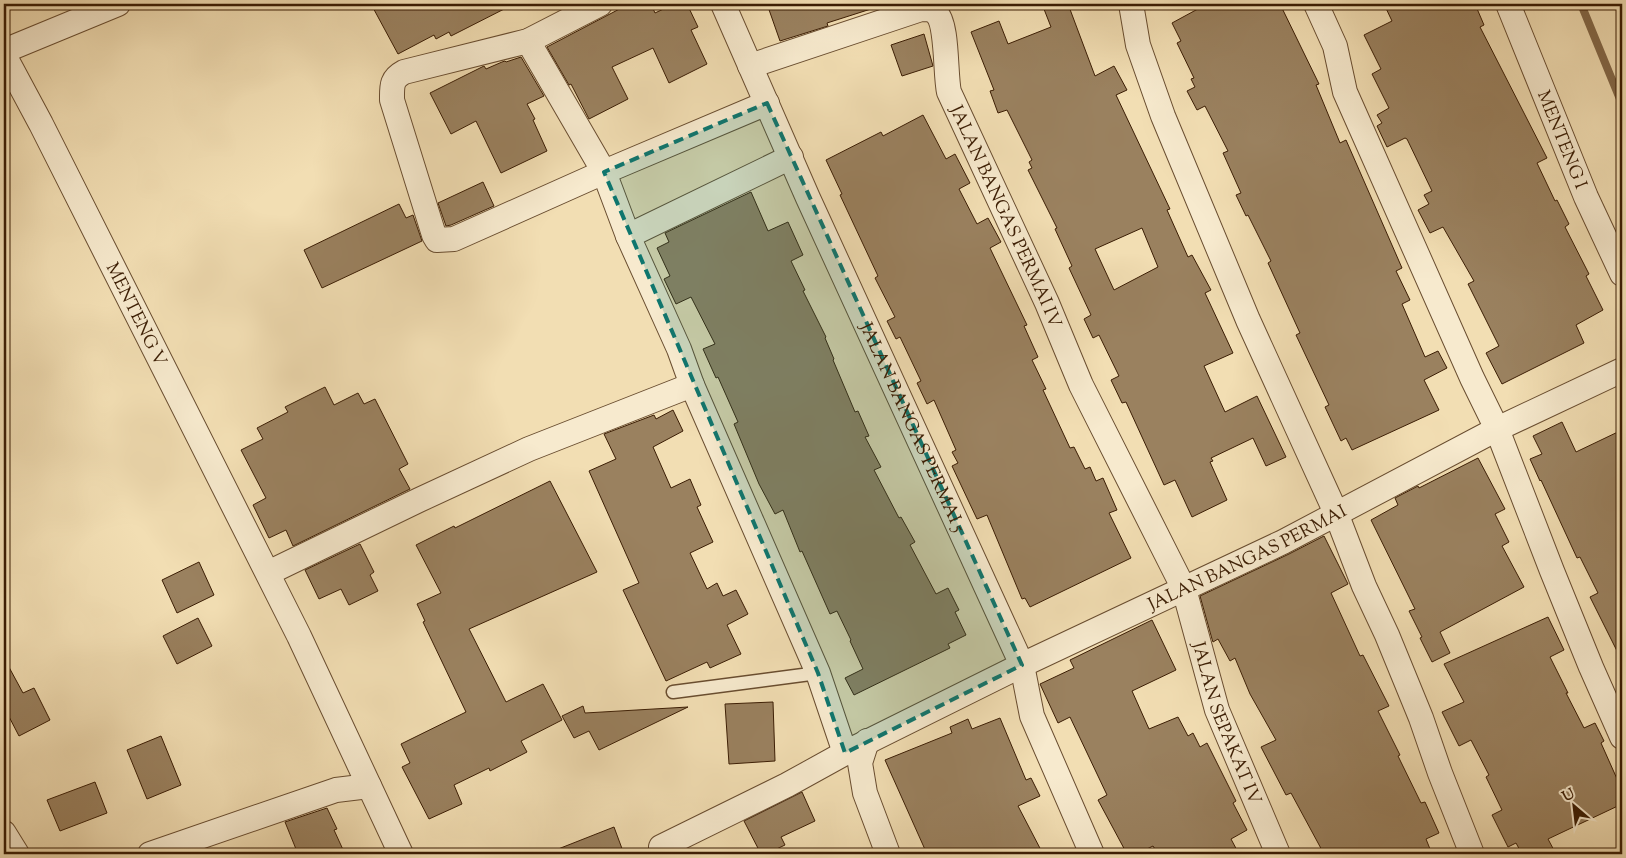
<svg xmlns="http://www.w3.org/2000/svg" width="1626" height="858" font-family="'Sorts Mill Goudy',serif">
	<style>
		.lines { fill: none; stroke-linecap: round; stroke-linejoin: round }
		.stream { stroke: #84694a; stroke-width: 8 }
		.building { fill: #9a815f; stroke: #3b1d04; fill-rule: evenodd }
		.lane-casing { stroke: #694d30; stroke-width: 15 }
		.street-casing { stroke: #694d30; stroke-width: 26 }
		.lane { stroke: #f7eace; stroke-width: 12 }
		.street { stroke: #f7eace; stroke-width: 24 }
		.marked { fill: #0f766e; fill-opacity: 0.2; stroke: #0f766e; stroke-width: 4; stroke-dasharray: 10 6; stroke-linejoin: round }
		.labels { text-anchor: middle; stroke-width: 4; stroke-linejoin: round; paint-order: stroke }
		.street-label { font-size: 18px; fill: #3b1d04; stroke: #f7eace }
	</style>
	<rect width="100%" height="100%" fill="#f2deb3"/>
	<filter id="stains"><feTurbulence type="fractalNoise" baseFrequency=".004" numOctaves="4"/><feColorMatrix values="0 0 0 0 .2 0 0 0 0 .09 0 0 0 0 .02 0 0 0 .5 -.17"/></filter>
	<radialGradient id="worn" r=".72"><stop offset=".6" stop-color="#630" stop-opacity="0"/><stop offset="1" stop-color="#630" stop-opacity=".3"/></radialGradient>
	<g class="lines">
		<!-- stream -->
		<path class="stream" d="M 1581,4 L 1622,104"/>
	</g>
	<!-- building -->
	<path class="building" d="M 371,4 L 514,4 L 451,36 L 449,32 L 436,39 L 434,35 L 398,54 Z
		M 629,4 L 651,4 L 655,13 L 674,4 L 687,4 L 698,27 L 691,30 L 707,64 L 669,83 L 653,48 L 612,67 L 628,99 L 589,119 L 571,84 L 569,85 L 547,47 Z
		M 767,4 L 874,4 L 874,8 L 827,23 L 828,26 L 780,41 Z
		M 1042,4 L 1068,4 L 1095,76 L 1114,66 L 1127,90 L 1116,95 L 1170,209 L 1167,210 L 1188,257 L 1192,255 L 1211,290 L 1205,293 L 1233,353 L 1204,366 L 1225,412 L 1257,396 L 1286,457 L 1266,466 L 1253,438 L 1211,458 L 1213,461 L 1210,462 L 1227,500 L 1192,517 L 1175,480 L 1164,485 L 1126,402 L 1122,403 L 1111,380 L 1119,376 L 1099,335 L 1093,338 L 1084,319 L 1091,315 L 1069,268 L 1072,266 L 1055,229 L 1057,228 L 1028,170 L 1032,168 L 1029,162 L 1032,160 L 1007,110 L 998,113 L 990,91 L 994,90 L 971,32 L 999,21 L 1008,44 L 1051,27 ZM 1142,228 L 1158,267 L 1114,290 L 1095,249 Z
		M 1207,4 L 1280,4 L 1319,84 L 1316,85 L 1340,143 L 1346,140 L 1402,268 L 1396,271 L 1410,300 L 1402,304 L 1425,357 L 1438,351 L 1447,368 L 1424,380 L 1439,410 L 1352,450 L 1346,438 L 1341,441 L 1325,407 L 1329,405 L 1296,335 L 1300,333 L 1268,263 L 1271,261 L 1248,215 L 1246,216 L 1236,195 L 1241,193 L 1223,153 L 1228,151 L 1205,106 L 1197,110 L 1187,91 L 1195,87 L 1191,79 L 1194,78 L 1177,43 L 1181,41 L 1172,23 Z
		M 1384,4 L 1475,4 L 1484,25 L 1480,27 L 1547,158 L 1537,163 L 1555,201 L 1557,200 L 1569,224 L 1565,227 L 1589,274 L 1586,276 L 1603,310 L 1576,325 L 1584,343 L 1502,384 L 1486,353 L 1499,346 L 1468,284 L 1474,281 L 1443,227 L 1430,233 L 1418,210 L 1429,204 L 1424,195 L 1432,191 L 1407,139 L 1405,138 L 1387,147 L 1377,126 L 1382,123 L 1377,115 L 1389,108 L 1372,74 L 1381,69 L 1364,35 L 1392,21 Z
		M 924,34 L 933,66 L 902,76 L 891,45 Z
		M 521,57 L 544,96 L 527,104 L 535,119 L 533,120 L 547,151 L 501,173 L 476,121 L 451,134 L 430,93 L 484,66 L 486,69 L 502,62 L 505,61 L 506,62 Z
		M 923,115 L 946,159 L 955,154 L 970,183 L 959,189 L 977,224 L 988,218 L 1001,242 L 990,248 L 1027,325 L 1024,326 L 1038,357 L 1032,360 L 1046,389 L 1043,390 L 1070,448 L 1074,447 L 1085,469 L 1090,467 L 1096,481 L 1103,478 L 1117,510 L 1109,513 L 1131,558 L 1030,607 L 1025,598 L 1022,599 L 987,515 L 977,519 L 952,466 L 958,463 L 952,452 L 956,450 L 934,400 L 927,404 L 917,383 L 921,381 L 900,337 L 896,339 L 887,321 L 895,317 L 875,278 L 878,276 L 840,195 L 842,194 L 826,160 L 881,132 L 883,136 Z
		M 483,182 L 494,206 L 451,225 L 446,226 L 438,203 Z
		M 751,192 L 768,231 L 788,222 L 803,255 L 791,261 L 805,290 L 803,291 L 826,337 L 825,338 L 834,359 L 833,360 L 855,412 L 858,411 L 869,436 L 865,437 L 881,467 L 874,470 L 899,518 L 901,517 L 915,542 L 910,545 L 936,594 L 948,588 L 959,610 L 955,612 L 966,635 L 948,644 L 950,648 L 854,695 L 845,678 L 863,669 L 850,641 L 851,640 L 837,611 L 830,614 L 802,551 L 800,552 L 783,510 L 775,514 L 759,484 L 734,424 L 738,422 L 718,377 L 716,378 L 703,349 L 715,344 L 691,297 L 676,304 L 664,279 L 670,276 L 657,248 L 669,242 L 665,233 Z
		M 399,204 L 406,218 L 413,215 L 422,241 L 322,288 L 304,250 Z
		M 325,387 L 334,405 L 358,393 L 364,404 L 375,399 L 408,464 L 399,469 L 410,489 L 293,546 L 286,530 L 269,538 L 253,505 L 266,498 L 241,450 L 263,439 L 257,428 L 288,412 L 285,407 Z
		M 673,410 L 683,431 L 653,447 L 671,488 L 690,479 L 701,505 L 697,507 L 713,542 L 690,553 L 707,589 L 717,583 L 723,596 L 736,590 L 748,614 L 727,625 L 741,654 L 710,668 L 707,662 L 666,681 L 623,590 L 639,583 L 589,471 L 616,459 L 604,434 L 654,415 L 656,419 Z
		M 1562,422 L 1576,452 L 1622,430 L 1622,661 L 1590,597 L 1598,593 L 1580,557 L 1577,558 L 1541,480 L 1540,481 L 1530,459 L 1542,454 L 1533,436 Z
		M 1478,458 L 1505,509 L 1495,514 L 1509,542 L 1502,546 L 1524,587 L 1440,632 L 1450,653 L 1432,662 L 1420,638 L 1422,637 L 1409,611 L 1415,609 L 1371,520 L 1398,505 L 1395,498 L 1418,486 L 1419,488 Z
		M 550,481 L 597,572 L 469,629 L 506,702 L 543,684 L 562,720 L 521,741 L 527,752 L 490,771 L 489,768 L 454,785 L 462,804 L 429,819 L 402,767 L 410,763 L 401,744 L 466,712 L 423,622 L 425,621 L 417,604 L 441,593 L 416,545 L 454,526 L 455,528 Z
		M 1324,536 L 1348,584 L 1331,593 L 1360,656 L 1363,655 L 1389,706 L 1378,711 L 1400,755 L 1398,756 L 1421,803 L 1425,802 L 1439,833 L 1426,839 L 1432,854 L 1324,854 L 1291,793 L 1286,795 L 1261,747 L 1276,740 L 1250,694 L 1235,658 L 1230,661 L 1218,639 L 1213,642 L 1212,639 L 1200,596 L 1289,554 Z
		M 360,544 L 374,572 L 370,575 L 378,591 L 349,605 L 341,589 L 319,599 L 305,570 Z
		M 199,562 L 214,595 L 177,613 L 162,580 Z
		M 1548,617 L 1564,650 L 1550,657 L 1568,693 L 1566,693 L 1584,728 L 1595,723 L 1604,741 L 1601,743 L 1622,790 L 1622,804 L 1548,839 L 1556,854 L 1522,854 L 1516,843 L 1508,847 L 1492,815 L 1502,810 L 1486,777 L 1489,775 L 1471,740 L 1459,746 L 1442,712 L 1464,702 L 1444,664 Z
		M 198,618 L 212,646 L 177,664 L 163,636 Z
		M 1152,620 L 1176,670 L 1132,691 L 1149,729 L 1178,717 L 1188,736 L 1193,733 L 1200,747 L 1207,743 L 1236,801 L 1233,803 L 1247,830 L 1231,839 L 1239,854 L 1158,854 L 1153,846 L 1137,854 L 1127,854 L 1098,800 L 1107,795 L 1070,717 L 1058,723 L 1040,684 L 1074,668 L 1070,660 Z
		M 4,658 L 23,693 L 34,688 L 50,720 L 19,736 L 4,707 Z
		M 773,702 L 775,761 L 729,764 L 725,704 Z
		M 583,706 L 585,713 L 688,707 L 599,750 L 589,731 L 574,738 L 562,716 Z
		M 1000,718 L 1026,780 L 1031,778 L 1040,796 L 1018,806 L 1043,854 L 927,854 L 885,760 L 952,733 L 950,727 L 968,719 L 972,729 Z
		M 161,736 L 181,785 L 147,799 L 127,750 Z
		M 95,782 L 107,813 L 60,831 L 47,800 Z
		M 802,792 L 815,821 L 781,837 L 785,845 L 766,854 L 761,854 L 744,821 Z
		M 327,808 L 337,829 L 334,830 L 345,854 L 298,854 L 285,822 Z
		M 614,827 L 624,854 L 548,854 L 548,853 Z"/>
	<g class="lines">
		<defs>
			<path id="lane" d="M 673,692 L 818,673"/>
			<g id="street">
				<path d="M 600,4 L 528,41 L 404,72 C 391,79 392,86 392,100 L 434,235 L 437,240 L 454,239 L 604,172 L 767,103"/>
				<path id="s1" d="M 723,4 L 808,198 L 1022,665 L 1032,716 L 1092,854"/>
				<path d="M 1131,4 L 1138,45 L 1163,116 L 1248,320 L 1336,513 L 1364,586 L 1387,635 L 1421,718 L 1440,773 L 1472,854"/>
				<path d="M 1316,4 L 1335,46 L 1345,92 L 1472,378 L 1497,429 L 1552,571 L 1591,667 L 1622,737"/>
				<path id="s2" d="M 1508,4 L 1586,197 L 1622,274"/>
				<path id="s3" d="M 528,41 L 604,172 L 628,236 L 679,349 L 692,385 L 818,673 L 845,753 L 1022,665 L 1283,542 L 1497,429 L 1622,370"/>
				<path d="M 4,51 L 118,4"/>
				<path id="s4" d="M 4,55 L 41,124 L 299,636 L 401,854"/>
				<path id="s5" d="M 750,66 L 921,9 C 927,9 932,9 936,13 C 948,24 945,75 949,92 L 1047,303 L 1081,385 L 1184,589 L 1217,710 L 1278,854"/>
				<path d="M 628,236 L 791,157"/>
				<path d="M 268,573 L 419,500 L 529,449 L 692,385"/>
				<path d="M 867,741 L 860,763 L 865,793 L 888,854"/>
				<path d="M 4,833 L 17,854"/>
				<path d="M 661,847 L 787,785 L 845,753"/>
				<path d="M 150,854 L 336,790 L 369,786"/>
			</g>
		</defs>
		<!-- lane casing -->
		<use href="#lane" class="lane-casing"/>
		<!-- street casing -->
		<use href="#street" class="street-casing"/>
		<!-- lane -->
		<use href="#lane" class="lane"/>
		<!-- street -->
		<use href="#street" class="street"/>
	</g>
	<!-- marked area -->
	<path class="marked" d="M 767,103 L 1022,665 L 845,753 L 818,673 L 604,172 Z"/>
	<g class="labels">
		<!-- street labels -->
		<g class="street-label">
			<text dy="6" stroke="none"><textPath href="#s2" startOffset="146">MENTENG I</textPath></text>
			<text dy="6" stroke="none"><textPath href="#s5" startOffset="414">JALAN BANGAS PERMAI IV</textPath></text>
			<text dy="6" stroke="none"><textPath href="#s4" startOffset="291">MENTENG V</textPath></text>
			<text dy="6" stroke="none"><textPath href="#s1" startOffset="464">JALAN BANGAS PERMAI 5</textPath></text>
			<text dy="6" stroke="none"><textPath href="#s3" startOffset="1228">JALAN BANGAS PERMAI</textPath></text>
			<text dy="6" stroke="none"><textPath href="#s5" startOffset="968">JALAN SEPAKAT IV</textPath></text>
		</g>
	</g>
	<!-- margin -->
	<rect width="1626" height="858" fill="none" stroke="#f2deb3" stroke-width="20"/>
	<rect x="5" y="5" width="1616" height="848" fill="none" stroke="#3b1d04" stroke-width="2.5"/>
	<rect x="10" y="10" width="1606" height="838" fill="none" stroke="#3b1d04"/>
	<!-- north arrow -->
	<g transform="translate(1574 806) rotate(332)" stroke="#f7eace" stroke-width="4" paint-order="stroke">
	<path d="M0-4L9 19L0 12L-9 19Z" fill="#3b1d04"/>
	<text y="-8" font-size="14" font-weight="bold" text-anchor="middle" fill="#3b1d04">U</text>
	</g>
	<rect width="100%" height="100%" filter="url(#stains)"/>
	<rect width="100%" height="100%" fill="url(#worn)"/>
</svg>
